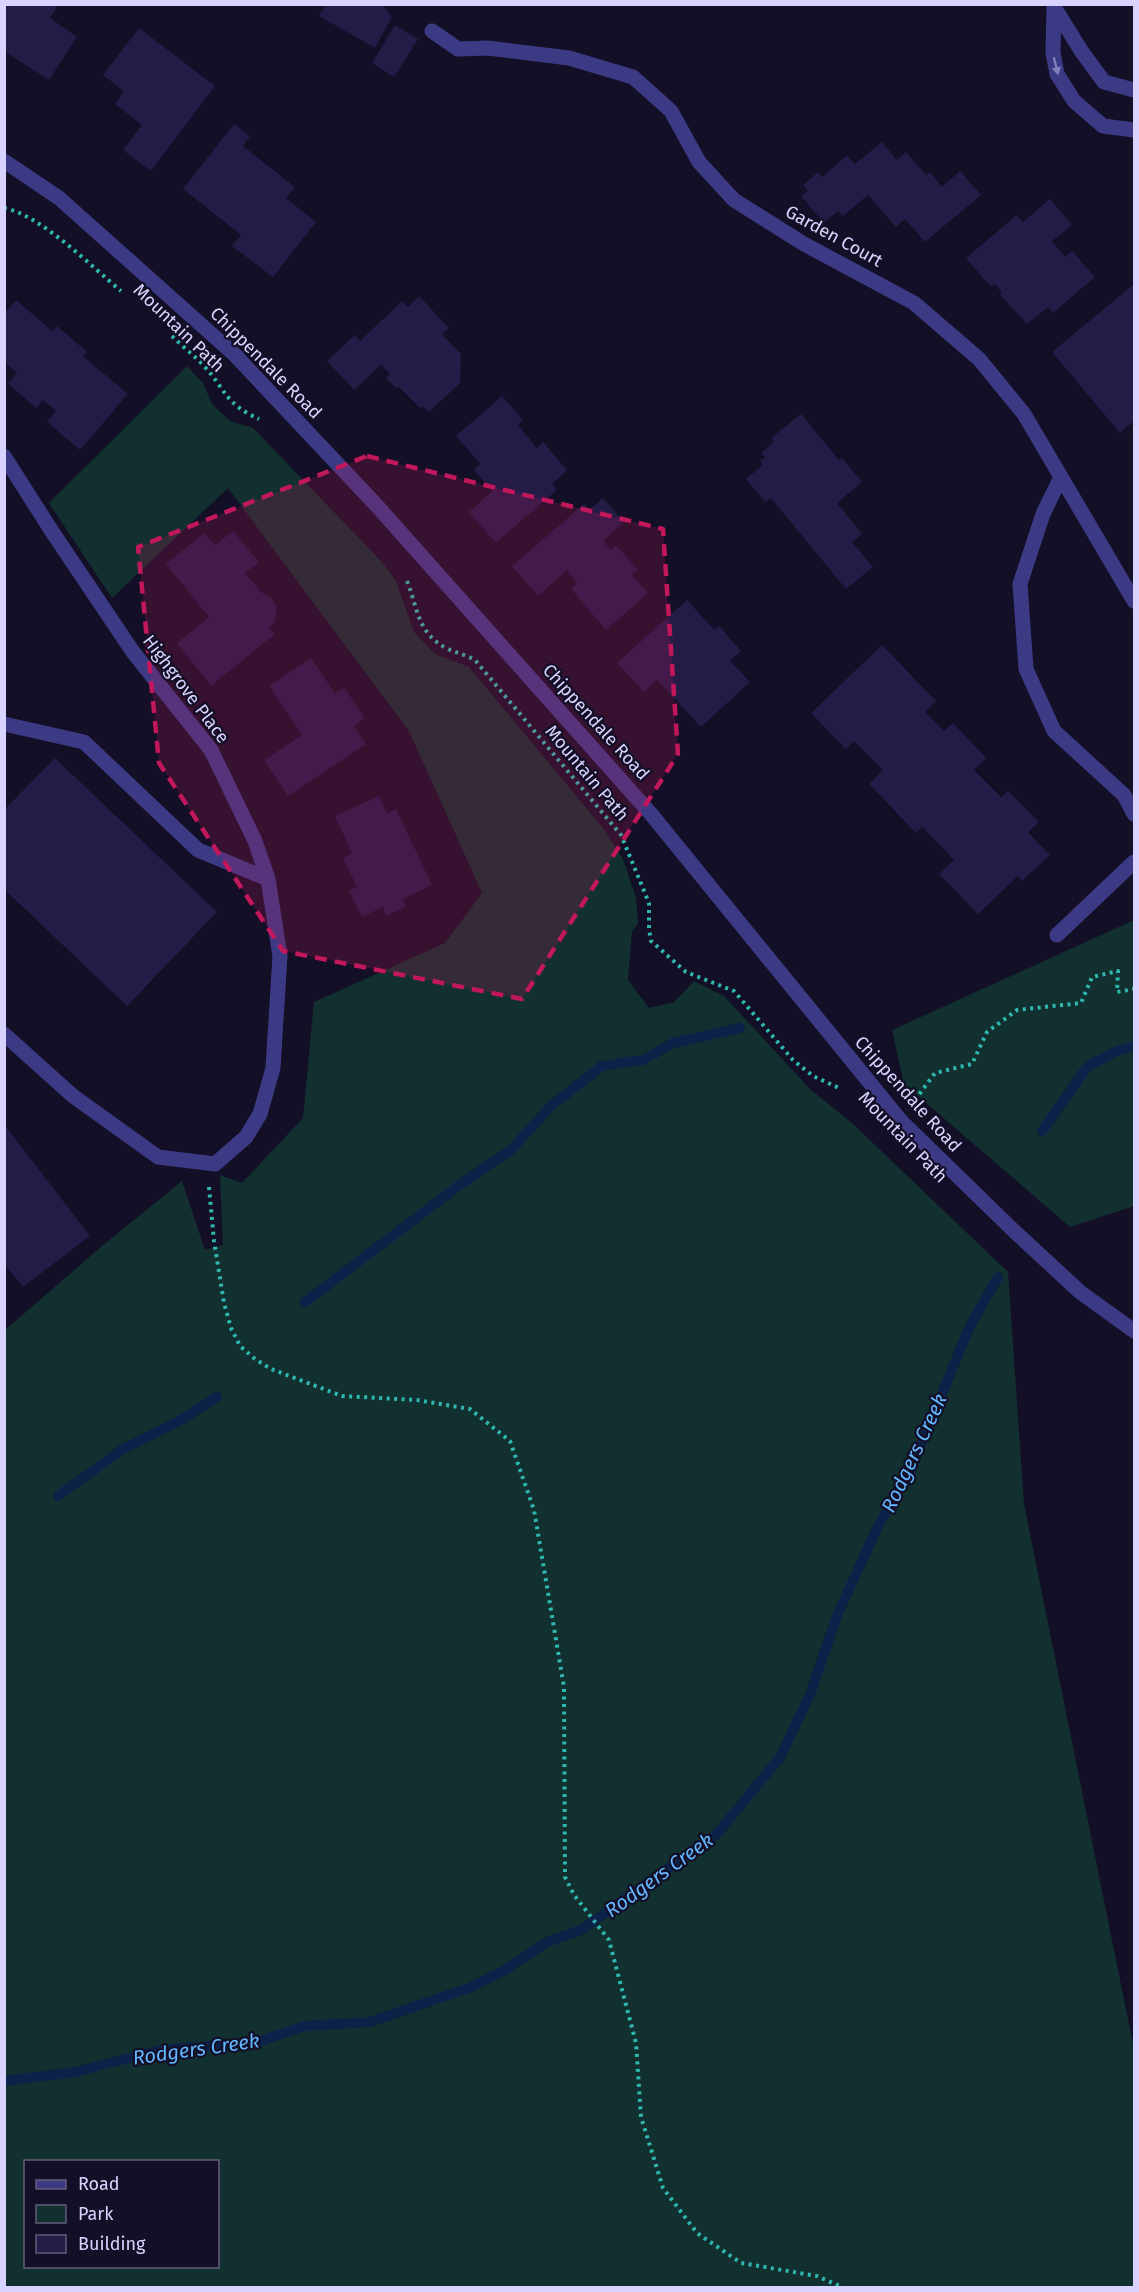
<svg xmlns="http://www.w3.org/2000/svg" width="1139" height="2292" font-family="'Fira Sans',sans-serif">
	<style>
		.green { fill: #12302f; fill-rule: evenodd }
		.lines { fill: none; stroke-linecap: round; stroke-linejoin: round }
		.stream { stroke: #0c2248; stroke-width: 10 }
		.building { fill: #241b47 }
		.path { stroke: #2fb8b0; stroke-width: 4; stroke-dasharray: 3 4.5; stroke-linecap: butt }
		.minor { stroke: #3d3a85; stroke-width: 15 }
		.oneway { fill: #837fbc }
		.marked { fill: #c2185b; fill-opacity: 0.2; stroke: #c2185b; stroke-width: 4.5; stroke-dasharray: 12 8; stroke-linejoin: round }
		.labels { text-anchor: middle; stroke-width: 4.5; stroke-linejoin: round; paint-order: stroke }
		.street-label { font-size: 18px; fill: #d9d4ff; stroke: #130f26 }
		.water-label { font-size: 20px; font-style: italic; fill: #62b6ff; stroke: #130f26 }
	</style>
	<rect width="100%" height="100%" fill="#130f26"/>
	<!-- green -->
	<path class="green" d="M 187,366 L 203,383 L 212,404 L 230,421 L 253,428 L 381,561 L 396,581 L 414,632 L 435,654 L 469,667 L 603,828 L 623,859 L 636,898 L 638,923 L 632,932 L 628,980 L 649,1008 L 674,1002 L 694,981 L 724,996 L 810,1089 L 853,1124 L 1008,1272 L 1024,1504 L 1134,2049 L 1134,2287 L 5,2287 L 5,1330 L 102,1246 L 182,1181 L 205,1250 L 223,1245 L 220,1175 L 242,1183 L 303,1118 L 314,1002 L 445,943 L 482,893 L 409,731 L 228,488 L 112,598 L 49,503 ZM 26,2162 L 218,2162 L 218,2266 L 26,2266 Z
		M 1134,920 L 1134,1206 L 1070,1227 L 904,1084 L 892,1030 Z"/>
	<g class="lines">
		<!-- stream -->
		<path class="stream" d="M 1042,1131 L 1088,1066 L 1119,1050 L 1134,1046
			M 305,1302 L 461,1184 L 511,1150 L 552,1105 L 602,1066 L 643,1060 L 673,1043 L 740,1028
			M 58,1496 L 123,1449 L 179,1421 L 217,1397
			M 4,2081 L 75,2072 L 160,2050 L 258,2042 L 304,2026 L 370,2022 L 469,1988 L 503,1971 L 547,1942 L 581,1930 L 717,1834 L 781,1756 L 811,1692 L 836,1618 L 878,1526 L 911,1469 L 969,1328 L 998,1277"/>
	</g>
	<!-- building -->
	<path class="building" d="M 4,4 L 54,4 L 57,7 L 50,18 L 77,37 L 49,80 L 4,51 Z
		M 326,4 L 386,4 L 384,6 L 392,17 L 375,48 L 319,16 Z
		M 395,25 L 418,39 L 394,77 L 372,63 Z
		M 139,28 L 215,86 L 151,171 L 123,150 L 142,125 L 115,104 L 124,91 L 103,75 Z
		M 234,124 L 250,136 L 243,146 L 295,187 L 286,198 L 316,222 L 273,277 L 232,246 L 241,235 L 183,189 Z
		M 882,142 L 897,160 L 906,152 L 926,175 L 930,172 L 942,187 L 960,171 L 981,195 L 925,242 L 905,219 L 896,227 L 868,195 L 843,216 L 838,211 L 824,223 L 801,196 L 808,191 L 803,185 L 818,172 L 822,177 L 847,155 L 855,164 Z
		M 1050,199 L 1072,225 L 1052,241 L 1065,257 L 1072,251 L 1095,277 L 1053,313 L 1048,307 L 1027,324 L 1000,295 L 1002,293 L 995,284 L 991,287 L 966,258 L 1017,215 L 1023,222 Z
		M 1133,285 L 1134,421 L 1120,433 L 1052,352 Z
		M 419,296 L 449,328 L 442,334 L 461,354 L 460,383 L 429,412 L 423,406 L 420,408 L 399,387 L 397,389 L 386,378 L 390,374 L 381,365 L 354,390 L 327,361 L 355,335 L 360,341 L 402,301 L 408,307 Z
		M 16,300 L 52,331 L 57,326 L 87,352 L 83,356 L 128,394 L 80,450 L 47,422 L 56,411 L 43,400 L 36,408 L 8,384 L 17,373 L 4,362 L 4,313 Z
		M 502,396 L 523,420 L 518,425 L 537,448 L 543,442 L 567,470 L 552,484 L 557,490 L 496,543 L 469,512 L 492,491 L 474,470 L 480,464 L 456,436 Z
		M 801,414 L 839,460 L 842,458 L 862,482 L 837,503 L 862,534 L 852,542 L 873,567 L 846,589 L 771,498 L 765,502 L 746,479 L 763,465 L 760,461 L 765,457 L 761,453 L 774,442 L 771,438 Z
		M 603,498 L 624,522 L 603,541 L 611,550 L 616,545 L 638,570 L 632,575 L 648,593 L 606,630 L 571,589 L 577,583 L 567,570 L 538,596 L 512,566 L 584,504 L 589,510 Z
		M 233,531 L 259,562 L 245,573 L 261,592 L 272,599 L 277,607 L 275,622 L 269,627 L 275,634 L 211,686 L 177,643 L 209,617 L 166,564 L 204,533 L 215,545 Z
		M 687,600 L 714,630 L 719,626 L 741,651 L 730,661 L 750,682 L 701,727 L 657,680 L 644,692 L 617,663 Z
		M 882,645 L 936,701 L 925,712 L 944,731 L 953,723 L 986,758 L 974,770 L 1001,797 L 1008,791 L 1039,822 L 1028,832 L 1050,855 L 1022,881 L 1018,876 L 978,914 L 939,874 L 954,860 L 922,827 L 916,833 L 869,784 L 883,770 L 854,741 L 846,749 L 811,713 Z
		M 311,658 L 335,693 L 344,687 L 365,718 L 354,726 L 366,744 L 288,796 L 264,760 L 302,735 L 269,686 Z
		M 55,758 L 217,912 L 127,1006 L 4,889 L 4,810 Z
		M 379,796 L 387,814 L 396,809 L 432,885 L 403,899 L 406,907 L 386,916 L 383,907 L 362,917 L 349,891 L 357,887 L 343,858 L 352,853 L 335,816 Z
		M 4,1124 L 90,1236 L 23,1287 L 4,1263 Z"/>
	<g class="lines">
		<!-- path -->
		<path class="path" d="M 4,208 C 41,215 92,267 121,291
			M 172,336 C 182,346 194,355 204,366 C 226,390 225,404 259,419
			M 407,581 C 418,608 417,634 448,649 C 457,653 466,655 475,660 L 621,835 L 649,903 L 649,929 L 651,941 L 686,972 L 734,991 L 793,1060 L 813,1076 L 839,1088
			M 915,1100 L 935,1073 L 972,1064 L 987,1032 L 1017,1010 L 1081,1003 L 1092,977 L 1118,971 L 1117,992 L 1134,989
			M 209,1187 L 214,1241 L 224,1303 L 231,1328 L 240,1346 L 255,1359 L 271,1369 L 342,1396 L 417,1400 L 470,1409 L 510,1441 L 534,1510 L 564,1687 L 565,1877 L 574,1895 L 609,1940 L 636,2043 L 641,2117 L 663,2188 L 697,2233 L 741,2263 L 817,2276 L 844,2288"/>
		<!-- minor -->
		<path class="minor" d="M 1054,7 L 1082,52 L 1104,82 L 1134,90
			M 1054,8 L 1053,53 L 1057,74 L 1074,101 L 1103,126 L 1134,130
			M 432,31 L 458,49 L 488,48 L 569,58 L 633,77 L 671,111 L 699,162 L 734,200 L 804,244 L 914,303 L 979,359 L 1024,414 L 1134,601
			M 4,161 L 59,198 L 235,355 L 378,507 L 651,814 L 901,1121 L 1013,1230 L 1080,1292 L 1134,1331
			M 4,456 L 51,530 L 133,652 L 211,750 L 255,841 L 268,879 L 280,956 L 273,1068 L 260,1114 L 246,1137 L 215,1164 L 158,1157 L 73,1096 L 4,1034
			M 1061,477 L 1043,514 L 1020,584 L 1026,669 L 1054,731 L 1124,795 L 1134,814
			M 4,724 L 84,742 L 198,850 L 268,879
			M 1057,935 L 1134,862"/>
	</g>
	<!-- one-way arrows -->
	<defs><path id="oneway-solid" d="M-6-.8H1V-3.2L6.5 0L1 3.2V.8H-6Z" transform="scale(1.5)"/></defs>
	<use class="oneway" href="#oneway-solid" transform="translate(1056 66) rotate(76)"/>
	<!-- marked area -->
	<path class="marked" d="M 367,456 L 663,529 L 678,754 L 522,999 L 283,951 L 159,763 L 138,547 Z"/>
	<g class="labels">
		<!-- street labels -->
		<g class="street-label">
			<text transform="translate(834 236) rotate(29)" y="6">Garden Court</text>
			<text transform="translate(179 328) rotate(44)" y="6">Mountain Path</text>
			<text transform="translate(266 363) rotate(45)" y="6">Chippendale Road</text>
			<text transform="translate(186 689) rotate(53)" y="6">Highgrove Place</text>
			<text transform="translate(596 722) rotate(48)" y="6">Chippendale Road</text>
			<text transform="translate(587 773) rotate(50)" y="6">Mountain Path</text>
			<text transform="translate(908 1094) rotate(48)" y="6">Chippendale Road</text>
			<text transform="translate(903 1137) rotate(46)" y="6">Mountain Path</text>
		</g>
		<!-- water labels -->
		<g class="water-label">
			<text transform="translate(914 1453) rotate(-65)" y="7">Rodgers Creek</text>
			<text transform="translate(659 1875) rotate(-36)" y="7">Rodgers Creek</text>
			<text transform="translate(196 2049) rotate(-8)" y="7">Rodgers Creek</text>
		</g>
	</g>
	<!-- border -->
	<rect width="1139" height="2292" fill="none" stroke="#d9d4ff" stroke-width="12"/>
	<!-- legend -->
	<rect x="24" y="2160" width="195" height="108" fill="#130f26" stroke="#625e7d" stroke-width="1.5"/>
	<rect x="36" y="2180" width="30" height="9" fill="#3d3a85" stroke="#625e7d" stroke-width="1.5"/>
	<text x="78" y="2190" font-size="18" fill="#d9d4ff">Road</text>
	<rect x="36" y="2205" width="30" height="18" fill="#12302f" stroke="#625e7d" stroke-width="1.5"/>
	<text x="78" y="2220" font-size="18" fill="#d9d4ff">Park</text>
	<rect x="36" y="2235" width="30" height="18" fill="#241b47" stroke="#625e7d" stroke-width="1.5"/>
	<text x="78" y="2250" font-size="18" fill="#d9d4ff">Building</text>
</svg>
